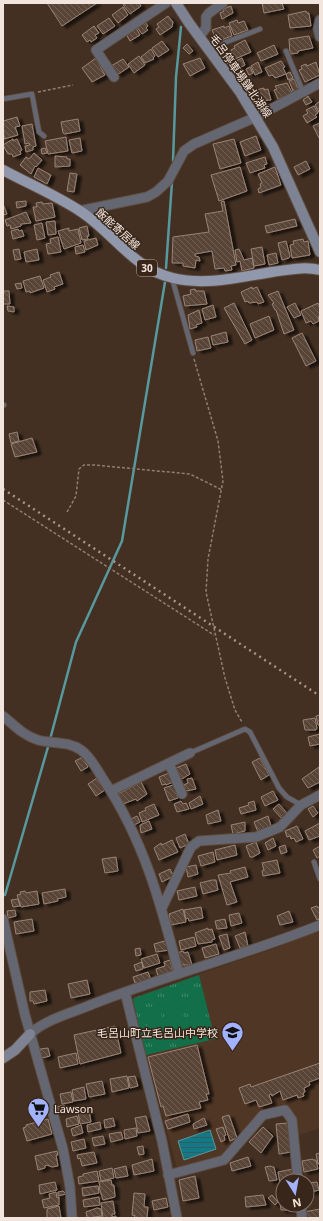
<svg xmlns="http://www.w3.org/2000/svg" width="323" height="1221" font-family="'Noto Sans','Noto Sans JP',sans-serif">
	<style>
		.built { fill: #4f3625 }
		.grass { fill: url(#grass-tufts) }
		.garden { fill: #126f49 }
		.water { fill: url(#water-rules); stroke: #57999f }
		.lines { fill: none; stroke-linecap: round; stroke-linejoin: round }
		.stream { stroke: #57999f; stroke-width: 2.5 }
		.building { fill: url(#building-back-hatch); stroke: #9a8374; filter: url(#shadow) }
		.lane-casing { stroke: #5f4d41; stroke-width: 6 }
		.street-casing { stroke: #5f4d41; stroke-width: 11 }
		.secondary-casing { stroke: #5f4d41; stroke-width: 12 }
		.primary-casing { stroke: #5f4d41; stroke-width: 12 }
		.path { stroke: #8e7e73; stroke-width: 1.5; stroke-dasharray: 3 2; stroke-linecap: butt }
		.lane { stroke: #646771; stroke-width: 4.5 }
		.street { stroke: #646771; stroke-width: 9 }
		.secondary { stroke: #7d8392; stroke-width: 10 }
		.primary { stroke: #9198ac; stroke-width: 10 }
		.rail { stroke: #a5968c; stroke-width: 2.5; stroke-dasharray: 2 4; stroke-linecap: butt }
		.labels { text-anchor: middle; stroke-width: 3; stroke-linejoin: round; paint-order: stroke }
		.shield { fill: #39261a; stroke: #baaca2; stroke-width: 1 }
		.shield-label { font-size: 10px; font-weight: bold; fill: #f2e5dd }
		.street-label { font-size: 11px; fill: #f2e5dd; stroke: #39261a }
		.poi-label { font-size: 11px; fill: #f2e5dd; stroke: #39261a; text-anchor: end }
	</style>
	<defs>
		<pattern id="grass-tufts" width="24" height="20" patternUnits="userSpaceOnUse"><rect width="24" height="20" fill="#126f49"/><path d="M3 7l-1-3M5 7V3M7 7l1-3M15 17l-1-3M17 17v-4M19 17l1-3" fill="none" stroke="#418a6b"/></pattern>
		<pattern id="water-rules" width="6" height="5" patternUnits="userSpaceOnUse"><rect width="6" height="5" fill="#157885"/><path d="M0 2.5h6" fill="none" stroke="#2f5e64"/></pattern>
		<pattern id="building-back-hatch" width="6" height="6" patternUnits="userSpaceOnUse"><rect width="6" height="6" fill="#594437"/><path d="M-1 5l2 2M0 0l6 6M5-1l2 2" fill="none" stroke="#715f54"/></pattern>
		<filter id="shadow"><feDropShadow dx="4.5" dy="2.5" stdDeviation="1" flood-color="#0009"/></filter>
	</defs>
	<rect width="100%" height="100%" fill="#433023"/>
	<!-- built -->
	<path class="built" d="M 320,929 L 320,1128 L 296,1136 L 295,1119 L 284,1106 L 259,1113 L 222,1155 L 177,1168 L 131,1000 L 134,997 L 275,948 Z"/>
	<!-- grass -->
	<path class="grass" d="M 199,975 L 215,1039 L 146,1055 L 133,1000 L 134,998 Z"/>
	<!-- garden -->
	<path class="garden" d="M 200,996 L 207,1028 L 193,1031 L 185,1000 Z
		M 179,1001 L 187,1032 L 172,1036 L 165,1005 Z
		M 159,1006 L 167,1037 L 152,1041 L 144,1010 Z"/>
	<!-- water -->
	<path class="water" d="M 210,1130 L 216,1149 L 184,1160 L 178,1141 Z"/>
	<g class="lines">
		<!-- stream -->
		<path class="stream" d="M 173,161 L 176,77 L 181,27
			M 166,268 L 172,182
			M 5,895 L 48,747 L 76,642 L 122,541 L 165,282"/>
	</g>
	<!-- building -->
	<path class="building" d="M 47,3 L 97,3 L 62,26 Z
		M 127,3 L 139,3 L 141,6 L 130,14 L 123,5 Z
		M 262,3 L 282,3 L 284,9 L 264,13 Z
		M 231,6 L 233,13 L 222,19 L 220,13 L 224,11 L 223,9 Z
		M 123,7 L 128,15 L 118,23 L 112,15 Z
		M 306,11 L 307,13 L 309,13 L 311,26 L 290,28 L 288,15 Z
		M 168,16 L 173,22 L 172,27 L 160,35 L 156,29 L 159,27 L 157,24 Z
		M 109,18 L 115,26 L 103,34 L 97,26 Z
		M 237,20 L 238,23 L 244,21 L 248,30 L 234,35 L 229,23 Z
		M 145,22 L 148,26 L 146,28 L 148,30 L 142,34 L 137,27 Z
		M 94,26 L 99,33 L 95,35 L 97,38 L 91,42 L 90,40 L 87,42 L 82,35 Z
		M 224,26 L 224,28 L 229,26 L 232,36 L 218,41 L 218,39 L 216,40 L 212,30 Z
		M 136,28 L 140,35 L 130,41 L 126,34 Z
		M 309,36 L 313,48 L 298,51 L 298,53 L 290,54 L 289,39 Z
		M 245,40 L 251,52 L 235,59 L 231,50 L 235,48 L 234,46 Z
		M 162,41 L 169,50 L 158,57 L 152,48 Z
		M 187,44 L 193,51 L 189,54 L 183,48 Z
		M 274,45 L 278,54 L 261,61 L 257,53 Z
		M 151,49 L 155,56 L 153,58 L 154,59 L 145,63 L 141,57 Z
		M 229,53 L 233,61 L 228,64 L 223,56 Z
		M 139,56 L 145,65 L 134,73 L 128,64 Z
		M 96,58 L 105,75 L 92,82 L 82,68 Z
		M 200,58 L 205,68 L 190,76 L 183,64 Z
		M 242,58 L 245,65 L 238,69 L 234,62 Z
		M 123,59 L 129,67 L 117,75 L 111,66 Z
		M 281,61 L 285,67 L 283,68 L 286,74 L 275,78 L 272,75 L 269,76 L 265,68 Z
		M 258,62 L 262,72 L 255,75 L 251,66 Z
		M 316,62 L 320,75 L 305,82 L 299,70 L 302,69 L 301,66 L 306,64 L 307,66 Z
		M 250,67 L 253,73 L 249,75 L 246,69 Z
		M 290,72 L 293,78 L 288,80 L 286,74 Z
		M 294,79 L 299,90 L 294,93 L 289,81 Z
		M 287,83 L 293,94 L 278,99 L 274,90 L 277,89 L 275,86 Z
		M 264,88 L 264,90 L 268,89 L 271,100 L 258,101 L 256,90 Z
		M 308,96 L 312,102 L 306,105 L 303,100 Z
		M 320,101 L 320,111 L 319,112 L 315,105 Z
		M 314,106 L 318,113 L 315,115 L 317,117 L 307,123 L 303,116 L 308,113 L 306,110 Z
		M 17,117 L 20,126 L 15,127 L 18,135 L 4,139 L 3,121 Z
		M 78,119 L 80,131 L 65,134 L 63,133 L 61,122 Z
		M 320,123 L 320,137 L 319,138 L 313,126 Z
		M 32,124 L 36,146 L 33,147 L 33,150 L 26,152 L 25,146 L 30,145 L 29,143 L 25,144 L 22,126 Z
		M 256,136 L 261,150 L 245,156 L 240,142 Z
		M 66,137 L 68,151 L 48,154 L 45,141 Z
		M 80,138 L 82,151 L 72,153 L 69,140 Z
		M 13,139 L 13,141 L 17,139 L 22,150 L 20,151 L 21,154 L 13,157 L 12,154 L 8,154 L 3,145 Z
		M 234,139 L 241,163 L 220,169 L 213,144 Z
		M 45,148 L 47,153 L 42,154 L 41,149 Z
		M 34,153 L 42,160 L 36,167 L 35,166 L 31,174 L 20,165 L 26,157 L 29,159 Z
		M 55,156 L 67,157 L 67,159 L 70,159 L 70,166 L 55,167 Z
		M 265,157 L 267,164 L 264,165 L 265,168 L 250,173 L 246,163 Z
		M 306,161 L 310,169 L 298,175 L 294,167 Z
		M 240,167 L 247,191 L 219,201 L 211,175 Z
		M 275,167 L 281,185 L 259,193 L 258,189 L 261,187 L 260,184 L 262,183 L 258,174 Z
		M 38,168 L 51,175 L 47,184 L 34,177 Z
		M 70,173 L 77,174 L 74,192 L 67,191 Z
		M 26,201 L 26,206 L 17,208 L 16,202 Z
		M 224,201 L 236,265 L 231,266 L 232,270 L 225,271 L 224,268 L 215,269 L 212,251 L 195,254 L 195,256 L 199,257 L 200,261 L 196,260 L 195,268 L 183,266 L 183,263 L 172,263 L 173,237 L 209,232 L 205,214 L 223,211 L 221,202 Z
		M 42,202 L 43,204 L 52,203 L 55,217 L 36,221 L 33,207 L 37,207 L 36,203 Z
		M 3,204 L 7,214 L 3,215 Z
		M 26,212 L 31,223 L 21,224 L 21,226 L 11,229 L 10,225 L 7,226 L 5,220 Z
		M 295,219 L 297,226 L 267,233 L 265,226 Z
		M 55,221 L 56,234 L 48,235 L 46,222 Z
		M 42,223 L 45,238 L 37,240 L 34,225 Z
		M 87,226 L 89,236 L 87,236 L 88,239 L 82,240 L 79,228 Z
		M 69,228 L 69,231 L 78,229 L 81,243 L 64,249 L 58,231 Z
		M 18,229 L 19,231 L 22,230 L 24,236 L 13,239 L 11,231 Z
		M 58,237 L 61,252 L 48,254 L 46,244 L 51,243 L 50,239 Z
		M 96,238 L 98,245 L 86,250 L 84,241 Z
		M 303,239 L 304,242 L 308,241 L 310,255 L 292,258 L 290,245 L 294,244 L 293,241 Z
		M 286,241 L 290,256 L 289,258 L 282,260 L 278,243 Z
		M 83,245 L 85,252 L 76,254 L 75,247 Z
		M 262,247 L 265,264 L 254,266 L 251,249 Z
		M 19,249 L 21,259 L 15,260 L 13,250 Z
		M 37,249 L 39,260 L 26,262 L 24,252 Z
		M 239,249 L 244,260 L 252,258 L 254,268 L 242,271 L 240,261 L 237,262 L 235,250 Z
		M 276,253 L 278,263 L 269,265 L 267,255 Z
		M 59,272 L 63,284 L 54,287 L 55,289 L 47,292 L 43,280 L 51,277 L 50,275 Z
		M 40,276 L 44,288 L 30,293 L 30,291 L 26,292 L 23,281 Z
		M 21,283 L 22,288 L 17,289 L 15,284 Z
		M 252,287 L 252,289 L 257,287 L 264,302 L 258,304 L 257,302 L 249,303 L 248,301 L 245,302 L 241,292 Z
		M 195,289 L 196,291 L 204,291 L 207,304 L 185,306 L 183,296 L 191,294 L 190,290 Z
		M 3,291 L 9,291 L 10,304 L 3,304 Z
		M 278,291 L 294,330 L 284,334 L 276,310 L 275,310 L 272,304 L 274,303 L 268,295 Z
		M 234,303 L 252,340 L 245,344 L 224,308 Z
		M 295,303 L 301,315 L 294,318 L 287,307 Z
		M 318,303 L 320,307 L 320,316 L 318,317 L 319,321 L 313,324 L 311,321 L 306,323 L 301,311 Z
		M 213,305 L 216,317 L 205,320 L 202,309 Z
		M 7,306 L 14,307 L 14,312 L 8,311 Z
		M 199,310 L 202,323 L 196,325 L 197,327 L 190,329 L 188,315 Z
		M 269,316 L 274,330 L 255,338 L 250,324 Z
		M 226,332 L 228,342 L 213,345 L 211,336 Z
		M 302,333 L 316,361 L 306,366 L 292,338 Z
		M 208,337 L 211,348 L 197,351 L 195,340 Z
		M 17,432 L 19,441 L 11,443 L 9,434 Z
		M 32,438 L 37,452 L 15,457 L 11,444 Z
		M 320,715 L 320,725 L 318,725 L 316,716 Z
		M 315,718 L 317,728 L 316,730 L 305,730 L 303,720 Z
		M 320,734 L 320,744 L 310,746 L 308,737 Z
		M 83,757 L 88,767 L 81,771 L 75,761 Z
		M 260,758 L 269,775 L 261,780 L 252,762 Z
		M 186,764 L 190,774 L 180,780 L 176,768 Z
		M 319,767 L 320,782 L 308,788 L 302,779 Z
		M 169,773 L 173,782 L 166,785 L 166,784 L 162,785 L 159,777 Z
		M 97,778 L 105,790 L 96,796 L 88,784 Z
		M 192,778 L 196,789 L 186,791 L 184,785 L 188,783 L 187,779 Z
		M 141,782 L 147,794 L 137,801 L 136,799 L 123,804 L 118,794 Z
		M 173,785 L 179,792 L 176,793 L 178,798 L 169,801 L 164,788 Z
		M 273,791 L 278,800 L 265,806 L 261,797 Z
		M 200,796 L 203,804 L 191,809 L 189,803 Z
		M 181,801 L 183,804 L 186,803 L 189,809 L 177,812 L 174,804 Z
		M 254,801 L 256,810 L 241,814 L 239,808 L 249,805 L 248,803 Z
		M 154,804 L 159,815 L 142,822 L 139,813 L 146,810 L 145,808 Z
		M 279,804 L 287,813 L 282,819 L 273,809 Z
		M 313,806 L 318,813 L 313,817 L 308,809 Z
		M 218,810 L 221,821 L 208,824 L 206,815 Z
		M 137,816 L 140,822 L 134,825 L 131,819 Z
		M 268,816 L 271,826 L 258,832 L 254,822 Z
		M 149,821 L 152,829 L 141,833 L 140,825 Z
		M 245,822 L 245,831 L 233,834 L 231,825 Z
		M 320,823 L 320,836 L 309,840 L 305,831 Z
		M 297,826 L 303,839 L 296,842 L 294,838 L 291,839 L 290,836 L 287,837 L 285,831 Z
		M 185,834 L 189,844 L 180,848 L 176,838 Z
		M 273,838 L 276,846 L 268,850 L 265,843 Z
		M 172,840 L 178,852 L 159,860 L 154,848 L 161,843 L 162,845 Z
		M 256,842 L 260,853 L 253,857 L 250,857 L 246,846 Z
		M 235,845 L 237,855 L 217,860 L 215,850 Z
		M 285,845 L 287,852 L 281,854 L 279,847 Z
		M 320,846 L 320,856 L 317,858 L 313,850 Z
		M 213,852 L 215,862 L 201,866 L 198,856 Z
		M 116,857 L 118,871 L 105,873 L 102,859 Z
		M 277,860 L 280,873 L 263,876 L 262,871 L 264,870 L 262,863 Z
		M 196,865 L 198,874 L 188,877 L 186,867 Z
		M 245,867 L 248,877 L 230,882 L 237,902 L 227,905 L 218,875 L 231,873 L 230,871 Z
		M 170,869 L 173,875 L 172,877 L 162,882 L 159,874 Z
		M 212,880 L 216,880 L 218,890 L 203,894 L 200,883 Z
		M 195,887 L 197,896 L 179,900 L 177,891 Z
		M 65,889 L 66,897 L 57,899 L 58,901 L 44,904 L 42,893 Z
		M 25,891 L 26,893 L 37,891 L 39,904 L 21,907 L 17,895 L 21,894 L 20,892 Z
		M 18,899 L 20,906 L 13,907 L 11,900 Z
		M 317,906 L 318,908 L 320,907 L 320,919 L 317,920 L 311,908 Z
		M 201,907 L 203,918 L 189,921 L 188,918 L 186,919 L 184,910 Z
		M 183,909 L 186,922 L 171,925 L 169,914 Z
		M 15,910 L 16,916 L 8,918 L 7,911 Z
		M 289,911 L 293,922 L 280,925 L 277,916 Z
		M 239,913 L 242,923 L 231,926 L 229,915 Z
		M 32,919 L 34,931 L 16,934 L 14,922 Z
		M 225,919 L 227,928 L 217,929 L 215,921 Z
		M 208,928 L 208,930 L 212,929 L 215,939 L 212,940 L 212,942 L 198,944 L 195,933 Z
		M 245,932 L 248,946 L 240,948 L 235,936 Z
		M 227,934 L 230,948 L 224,950 L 219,936 Z
		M 194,937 L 196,946 L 181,950 L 179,941 Z
		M 168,940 L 170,950 L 156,952 L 154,944 Z
		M 216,944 L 219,954 L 205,958 L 202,948 Z
		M 140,948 L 141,955 L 136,956 L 135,949 Z
		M 183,951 L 184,953 L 188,952 L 192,965 L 181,965 L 177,953 Z
		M 157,954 L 160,963 L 144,968 L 141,959 Z
		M 170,960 L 173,972 L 158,976 L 156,969 L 165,966 L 164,962 Z
		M 142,962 L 143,969 L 136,971 L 134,965 Z
		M 148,972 L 151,980 L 137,984 L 137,982 L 135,983 L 133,977 Z
		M 87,980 L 90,994 L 71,998 L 68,984 Z
		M 45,990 L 47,1001 L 34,1004 L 33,1001 L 30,1001 L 30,992 Z
		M 115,1026 L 121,1053 L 80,1064 L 74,1035 Z
		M 197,1045 L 209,1094 L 206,1094 L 208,1100 L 199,1102 L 201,1108 L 166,1116 L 163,1106 L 161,1107 L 148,1057 Z
		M 48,1048 L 50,1056 L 42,1058 L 40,1049 Z
		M 76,1053 L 78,1064 L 60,1068 L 58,1057 Z
		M 320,1063 L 320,1078 L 309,1082 L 310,1085 L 304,1088 L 305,1092 L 303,1093 L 304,1096 L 298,1098 L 297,1095 L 283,1100 L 280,1091 L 272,1096 L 271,1094 L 269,1095 L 272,1103 L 259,1107 L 256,1100 L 245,1104 L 239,1088 L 250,1084 L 251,1087 Z
		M 127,1076 L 129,1088 L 112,1092 L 110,1079 Z
		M 135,1076 L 138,1086 L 130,1088 L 128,1077 Z
		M 102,1081 L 105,1094 L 89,1097 L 86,1084 Z
		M 84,1087 L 86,1099 L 74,1101 L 72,1090 Z
		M 71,1092 L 73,1102 L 62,1104 L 60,1094 Z
		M 64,1105 L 65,1110 L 58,1111 L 57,1107 Z
		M 89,1110 L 91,1122 L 80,1124 L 78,1112 Z
		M 188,1114 L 190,1122 L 168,1129 L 165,1121 Z
		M 229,1115 L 237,1138 L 230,1141 L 222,1117 Z
		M 77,1116 L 79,1124 L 67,1127 L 66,1119 Z
		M 146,1116 L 150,1131 L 138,1133 L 135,1118 Z
		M 113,1118 L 115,1126 L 105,1128 L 104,1120 Z
		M 204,1118 L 207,1125 L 194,1129 L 193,1124 Z
		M 48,1119 L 52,1134 L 27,1141 L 23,1128 L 26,1127 L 26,1125 Z
		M 100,1122 L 101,1129 L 88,1132 L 87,1125 Z
		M 288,1123 L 291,1152 L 279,1154 L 276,1124 Z
		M 81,1125 L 83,1133 L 73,1136 L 71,1129 Z
		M 223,1127 L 226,1135 L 224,1136 L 225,1140 L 221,1142 L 216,1129 Z
		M 263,1127 L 273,1136 L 261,1153 L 249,1142 Z
		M 136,1128 L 137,1136 L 125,1139 L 124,1130 Z
		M 121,1132 L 123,1139 L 111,1142 L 109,1134 Z
		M 103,1136 L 105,1144 L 94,1146 L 92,1138 Z
		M 84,1139 L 86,1148 L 73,1151 L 71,1142 Z
		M 143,1146 L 144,1154 L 139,1155 L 137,1147 Z
		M 57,1151 L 58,1155 L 56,1155 L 58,1166 L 52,1167 L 47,1165 L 45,1166 L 45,1168 L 38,1170 L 35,1156 Z
		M 94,1152 L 97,1163 L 82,1166 L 80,1158 L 78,1159 L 77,1155 Z
		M 320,1153 L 320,1163 L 318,1164 L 316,1154 Z
		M 248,1157 L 251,1166 L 232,1171 L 230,1163 Z
		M 152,1159 L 154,1171 L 134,1175 L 132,1165 Z
		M 313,1159 L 313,1160 L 316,1160 L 318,1169 L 304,1172 L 302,1161 Z
		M 126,1166 L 128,1176 L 116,1178 L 114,1169 Z
		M 271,1166 L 272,1167 L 274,1167 L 277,1180 L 269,1181 L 265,1167 Z
		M 112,1168 L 114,1178 L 101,1181 L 99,1171 Z
		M 293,1169 L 294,1181 L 283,1181 L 283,1183 L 280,1183 L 278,1172 Z
		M 97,1171 L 99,1181 L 79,1184 L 78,1177 L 83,1176 L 83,1174 Z
		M 195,1176 L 199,1198 L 183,1201 L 179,1180 Z
		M 111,1180 L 112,1185 L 114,1185 L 115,1197 L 103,1200 L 99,1187 L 100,1187 L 99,1182 Z
		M 55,1182 L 57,1190 L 40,1194 L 39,1185 Z
		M 317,1182 L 319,1190 L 308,1193 L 307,1183 Z
		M 98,1186 L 99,1193 L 83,1196 L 82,1188 Z
		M 63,1191 L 66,1194 L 58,1196 L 58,1192 Z
		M 56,1192 L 57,1198 L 59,1197 L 59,1205 L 44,1208 L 42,1200 L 50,1198 L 49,1194 Z
		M 134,1193 L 145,1194 L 144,1207 L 148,1207 L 147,1218 L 134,1218 L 135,1216 L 132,1215 Z
		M 263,1195 L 266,1205 L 246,1207 L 245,1197 Z
		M 272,1195 L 278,1202 L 275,1205 L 268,1198 Z
		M 99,1197 L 100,1205 L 84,1207 L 83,1200 Z
		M 166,1198 L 168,1207 L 154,1210 L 152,1201 Z
		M 113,1201 L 115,1214 L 112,1214 L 112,1217 L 116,1216 L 116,1218 L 103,1218 L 101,1203 Z
		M 280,1202 L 283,1202 L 283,1205 L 296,1206 L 293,1207 L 293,1210 L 281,1210 Z
		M 59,1206 L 61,1218 L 47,1218 L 47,1209 Z
		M 97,1208 L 101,1209 L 102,1216 L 87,1218 L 86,1212 Z
		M 320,1209 L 320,1218 L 305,1218 L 304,1212 Z"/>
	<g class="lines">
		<defs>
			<path id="lane" d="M 208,49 L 260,29
				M 286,51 L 303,92
				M 3,99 L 32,94 L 39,132 L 44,136
				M 172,278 L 193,353
				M 3,405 L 4,405
				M 190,753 L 245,729 L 250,732 L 279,788 L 287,797 L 301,805
				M 314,862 L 320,879"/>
			<path id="street" d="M 320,20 L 318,29 L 320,37
				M 199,37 L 206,28 L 206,17 L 209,13 L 223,3
				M 114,77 L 96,50 L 166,3
				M 79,211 L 147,197 L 156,192 L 168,181 L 184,151 L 194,144 L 256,117 L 320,83
				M 3,716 C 14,725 24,736 38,740 C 53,744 68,741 81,750 C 91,757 97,770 103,779 C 144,840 161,904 179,974
				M 169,763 L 182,794
				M 111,791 L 190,753
				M 162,908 L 191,847 L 199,841 L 256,837 L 280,827 L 301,805 L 320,795
				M 3,919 L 25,1015 L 63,1149 L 70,1187 L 72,1218
				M 125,992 L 162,1141 L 177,1218
				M 30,1034 C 46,1019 72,1013 93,1004 C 167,975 245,955 320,925
				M 168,1175 L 224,1160 L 263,1115 L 285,1110 L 292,1120 L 298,1181
				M 301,1205 L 302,1218"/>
			<path id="secondary" d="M 176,3 L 189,23 L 240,92 L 273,147 L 320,252
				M 3,1058 L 15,1050 L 30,1034"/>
			<path id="primary" d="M 3,170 C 29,184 58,196 83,213 C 114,234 134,269 173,278 C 205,286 240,277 272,272 C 288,270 304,266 320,270"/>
		</defs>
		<!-- lane casing -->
		<use href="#lane" class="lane-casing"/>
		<!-- street casing -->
		<use href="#street" class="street-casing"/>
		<!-- secondary casing -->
		<use href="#secondary" class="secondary-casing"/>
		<!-- primary casing -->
		<use href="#primary" class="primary-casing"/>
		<!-- path -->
		<path class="path" d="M 38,92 L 73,85
			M 194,359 L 218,441 L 223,481 L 208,559 L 206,592 L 225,678 L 235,710 L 242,722
			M 3,500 L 214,635
			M 67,512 L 76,496 L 79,469 L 84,465 L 94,465 L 190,474 L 222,490"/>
		<!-- lane -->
		<use href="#lane" class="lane"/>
		<!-- street -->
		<use href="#street" class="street"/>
		<!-- secondary -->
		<use href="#secondary" class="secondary"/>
		<!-- primary -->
		<use href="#primary" class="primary"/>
		<!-- rail -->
		<path class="rail" d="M 3,489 L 320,696"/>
	</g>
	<!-- icons -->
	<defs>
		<symbol id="school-pin" viewBox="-11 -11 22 30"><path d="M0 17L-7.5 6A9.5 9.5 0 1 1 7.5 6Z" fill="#a2b2fd" stroke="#39261a"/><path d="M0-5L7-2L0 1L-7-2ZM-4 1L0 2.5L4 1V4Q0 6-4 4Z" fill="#111"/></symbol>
		<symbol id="supermarket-pin" viewBox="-11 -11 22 30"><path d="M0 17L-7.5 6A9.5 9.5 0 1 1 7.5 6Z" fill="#a2b2fd" stroke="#39261a"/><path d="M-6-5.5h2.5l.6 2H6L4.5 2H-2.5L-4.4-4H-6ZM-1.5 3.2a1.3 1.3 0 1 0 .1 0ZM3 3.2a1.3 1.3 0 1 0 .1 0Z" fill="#111"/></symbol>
	</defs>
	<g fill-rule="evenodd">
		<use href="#school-pin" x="220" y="1020" width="25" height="34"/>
		<use href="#supermarket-pin" x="26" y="1096" width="25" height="34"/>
	</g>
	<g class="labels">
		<!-- shield labels -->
		<rect class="shield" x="137" y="260" width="20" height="16" rx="3"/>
		<g class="shield-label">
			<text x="147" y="272">30</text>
		</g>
		<!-- street labels -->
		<g class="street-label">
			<text transform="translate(241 76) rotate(55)" y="4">毛呂停車場鎌北湖線</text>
			<text transform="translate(118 229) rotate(42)" y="4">飯能寄居線</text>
		</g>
		<!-- poi labels -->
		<g class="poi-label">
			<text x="218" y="1037">毛呂山町立毛呂山中学校</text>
			<text x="54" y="1113" text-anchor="start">Lawson</text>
		</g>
	</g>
	<!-- border -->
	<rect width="323" height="1221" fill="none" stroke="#f2e5dd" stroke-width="8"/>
	<!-- north arrow -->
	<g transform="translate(295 1193) rotate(169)"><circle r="19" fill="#39261a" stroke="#837268"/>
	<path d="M0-3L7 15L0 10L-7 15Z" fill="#a2b2fd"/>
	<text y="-6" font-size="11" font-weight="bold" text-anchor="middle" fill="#f2e5dd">N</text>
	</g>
</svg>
